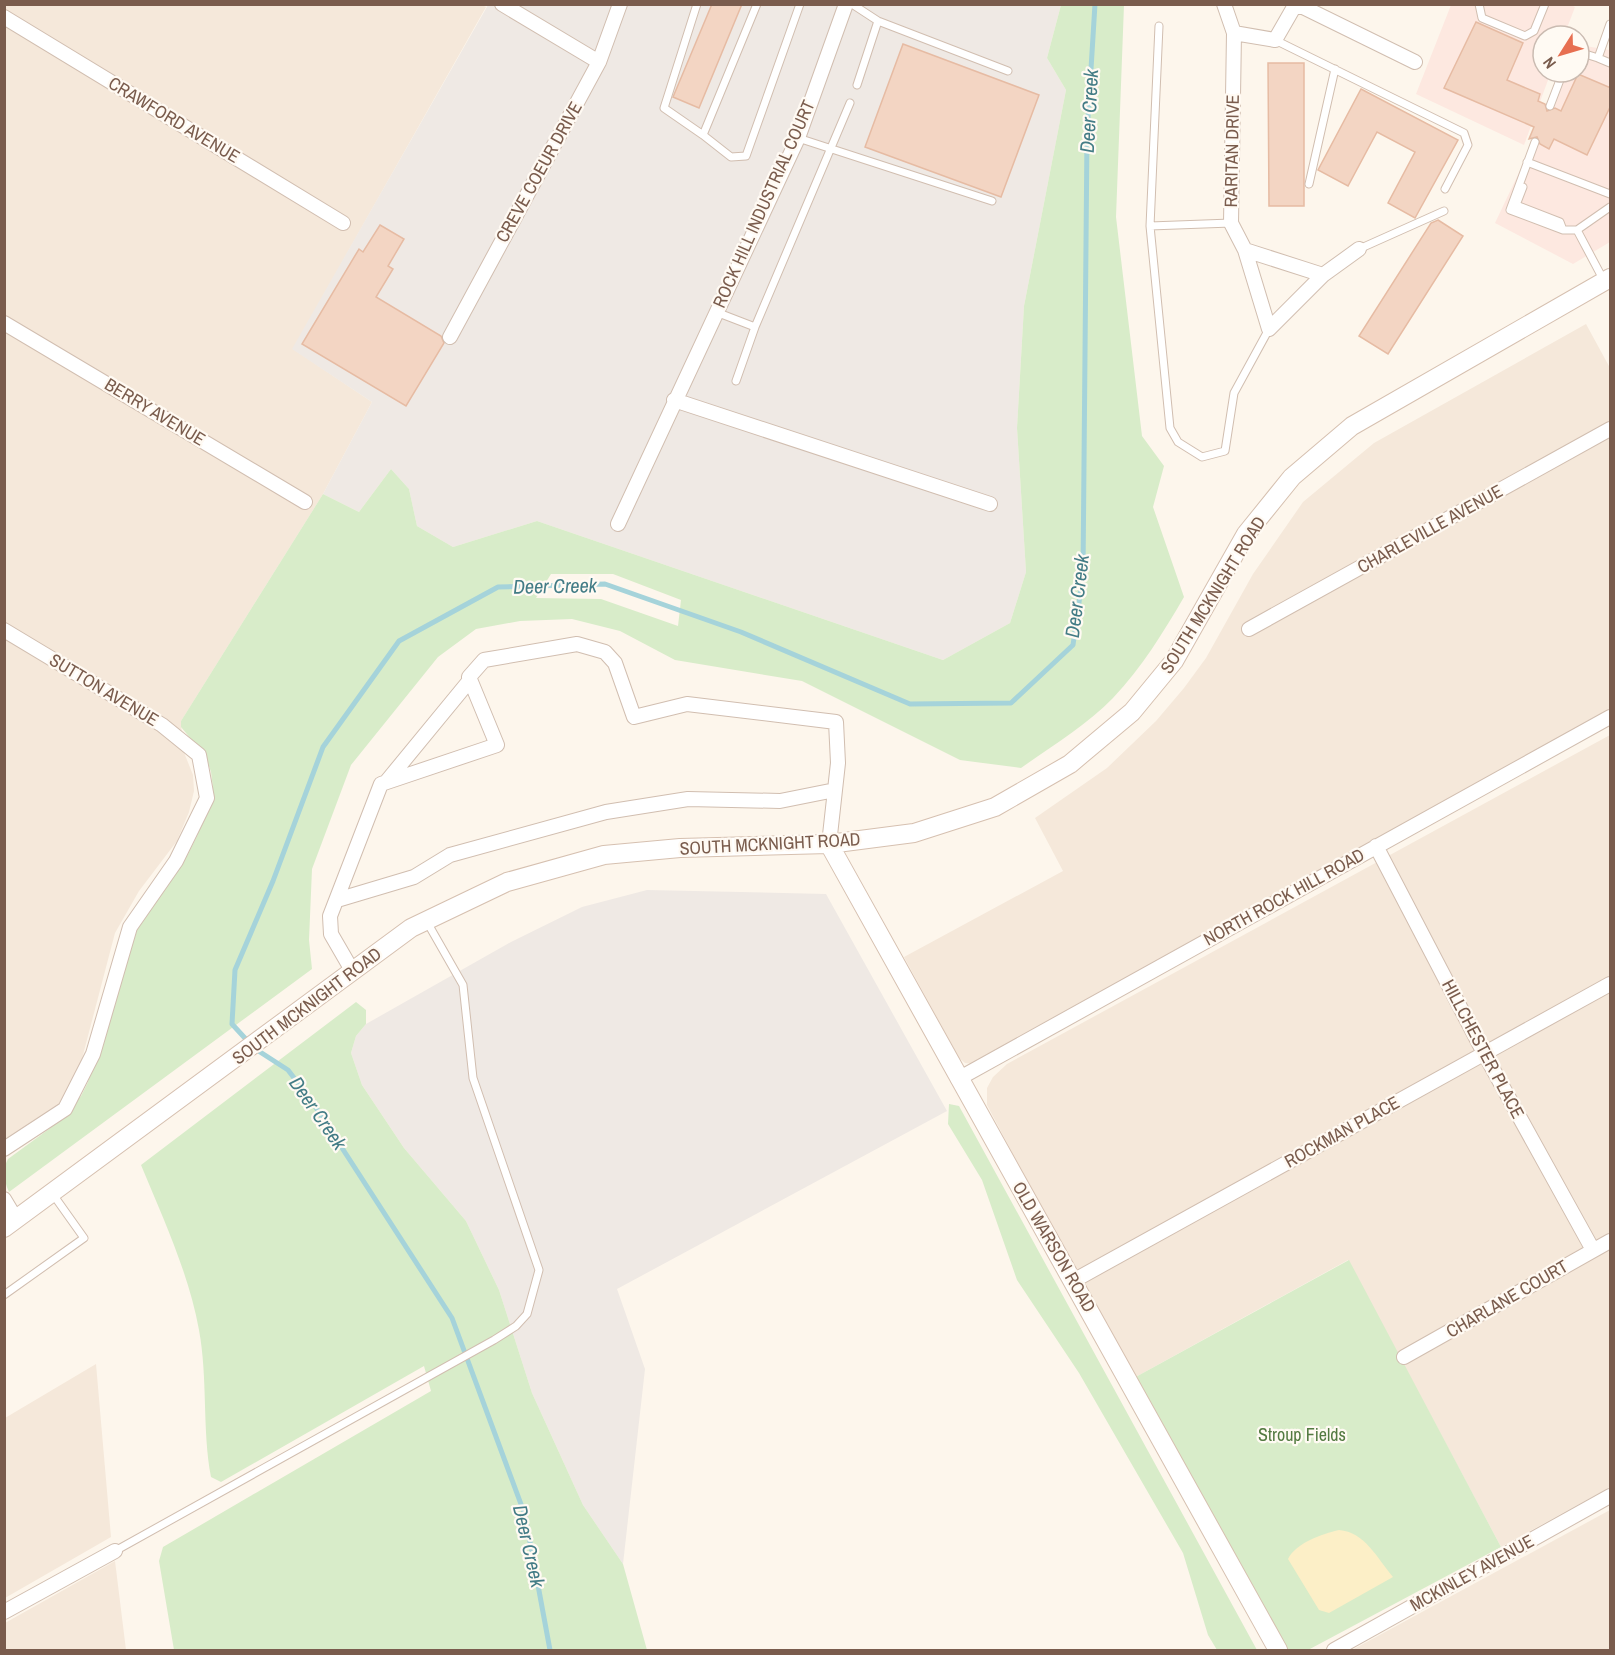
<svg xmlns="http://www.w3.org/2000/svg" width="1615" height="1655" font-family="'Archivo Narrow',sans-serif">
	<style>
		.residential { fill: #f5e8da }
		.commercial { fill: #fde8e0 }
		.industrial { fill: #efe9e4 }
		.green { fill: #d8ecc9; fill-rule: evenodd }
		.sand { fill: #fcefc7 }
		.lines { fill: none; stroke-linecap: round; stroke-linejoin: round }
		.stream { stroke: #a5d3da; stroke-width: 5 }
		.building { fill: #f3d5c3; stroke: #e6bba3; stroke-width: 1.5 }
		.lane-casing { stroke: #d1beb0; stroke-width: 9 }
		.street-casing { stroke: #d1beb0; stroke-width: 16 }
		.secondary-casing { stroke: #d6c0b0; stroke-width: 20 }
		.lane { stroke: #fff; stroke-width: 7 }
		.street { stroke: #fff; stroke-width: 14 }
		.secondary { stroke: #fff; stroke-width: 18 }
		.labels { text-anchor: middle; stroke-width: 4.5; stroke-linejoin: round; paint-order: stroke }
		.street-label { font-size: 18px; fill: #7a5c4d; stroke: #fffaf3 }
		.park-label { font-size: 18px; fill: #537a41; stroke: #fffaf3 }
		.water-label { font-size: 20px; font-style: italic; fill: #437c86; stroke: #fffaf3 }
	</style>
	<rect width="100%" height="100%" fill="#fdf6ec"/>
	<!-- residential -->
	<path class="residential" d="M 5,5 L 482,5 L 486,7 L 293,349 L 372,402 L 323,494 L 181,721 L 183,750 L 193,775 L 194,791 L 189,812 L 177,841 L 139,891 L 115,933 L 78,1074 L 54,1111 L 5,1139 Z
		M 1586,324 L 1610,368 L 1610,710 L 973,1064 L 965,1063 L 959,1058 L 904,957 L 1063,871 L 1035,818 L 1107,768 L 1156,721 L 1184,688 L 1206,658 L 1253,574 L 1303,502 L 1374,443 Z
		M 1610,735 L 1610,1487 L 1501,1547 L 1348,1260 L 1132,1379 L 987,1105 L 987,1088 L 993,1077 L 1007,1064 Z
		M 96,1364 L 111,1537 L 5,1598 L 5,1418 Z
		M 1610,1510 L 1610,1650 L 1352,1650 Z
		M 115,1561 L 126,1650 L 5,1650 L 5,1623 Z"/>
	<!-- commercial -->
	<path class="commercial" d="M 1569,4 L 1575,7 L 1564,36 L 1543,36 L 1543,72 L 1551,72 L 1524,145 L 1416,94 L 1451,5 Z
		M 1579,45 L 1610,50 L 1610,242 L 1573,264 L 1495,223 L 1524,162 L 1560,72 L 1579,72 Z"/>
	<!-- industrial -->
	<path class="industrial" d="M 488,5 L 1061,5 L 1047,58 L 1066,90 L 1024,306 L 1017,428 L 1026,572 L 1010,623 L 943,660 L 537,521 L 453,547 L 417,526 L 409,489 L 391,469 L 359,512 L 323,494 L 372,402 L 292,349 Z
		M 647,890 L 826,894 L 947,1111 L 617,1289 L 645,1369 L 623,1564 L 583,1505 L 532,1393 L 499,1290 L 466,1221 L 404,1148 L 362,1085 L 351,1053 L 356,1036 L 366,1024 L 511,942 L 582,907 Z"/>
	<!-- green -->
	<path class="green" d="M 1061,5 L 1124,5 L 1116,217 L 1142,436 L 1164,466 L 1153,507 L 1184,597 C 1163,633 1142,667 1113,698 C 1087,725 1052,746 1021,768 L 960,760 L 802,681 L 675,660 L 620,631 L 572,619 L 520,621 L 476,629 L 438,657 L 351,765 L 312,869 L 309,940 L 312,969 L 9,1192 C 4,1181 2,1170 8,1159 L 49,1129 L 81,1096 L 88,1082 L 132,939 L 145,913 L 188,854 L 197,836 L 213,788 L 211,772 L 206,757 L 181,727 L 181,721 L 323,494 L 359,512 L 391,469 L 409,489 L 417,526 L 453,547 L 537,521 L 943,660 L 1010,623 L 1026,572 L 1017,428 L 1024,306 L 1066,90 L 1047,58 ZM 551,574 L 613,574 L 681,600 L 678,626 L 601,599 L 536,598 Z
		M 356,1002 L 366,1010 L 366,1024 L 356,1036 L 351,1053 L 362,1085 L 404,1148 L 466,1221 L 499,1290 L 532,1393 L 583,1505 L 623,1564 L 647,1650 L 174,1650 L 159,1561 L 163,1547 L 431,1391 L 424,1366 L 221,1482 L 211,1477 C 202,1429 208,1379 199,1330 C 189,1274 163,1218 141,1165 Z
		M 949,1104 L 959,1106 L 1257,1650 L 1217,1650 L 1208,1635 L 1183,1553 L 1079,1373 L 1017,1280 L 982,1180 L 948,1124 Z
		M 1349,1260 L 1501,1547 L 1308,1650 L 1283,1650 L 1132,1379 Z"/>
	<!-- sand -->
	<path class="sand" d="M 1339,1530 C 1365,1532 1377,1558 1393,1577 L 1329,1613 L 1319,1610 L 1288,1559 C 1296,1543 1322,1534 1339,1530 Z"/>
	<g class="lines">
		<!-- stream -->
		<path class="stream" d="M 550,1650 L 525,1515 L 452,1318 L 311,1100 L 288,1070 L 254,1048 L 232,1024 L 235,970 L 273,881 L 323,747 L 399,641 L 498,587 L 605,584 L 741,632 L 910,704 L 1011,703 L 1073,645 L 1083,574 L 1087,134 L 1095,4"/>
	</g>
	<!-- building -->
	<path class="building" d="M 712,4 L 742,4 L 699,108 L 673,97 Z
		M 1476,22 L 1523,43 L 1507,80 L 1540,94 L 1538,101 L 1545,104 L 1547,111 L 1555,108 L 1561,111 L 1578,74 L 1611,88 L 1611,105 L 1587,155 L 1554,139 L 1549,149 L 1540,144 L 1537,137 L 1529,139 L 1534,127 L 1444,88 Z
		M 903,44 L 1039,95 L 1001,197 L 865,147 Z
		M 1268,63 L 1304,63 L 1304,206 L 1269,206 Z
		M 1361,89 L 1458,140 L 1415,218 L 1388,203 L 1415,152 L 1377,132 L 1348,186 L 1318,170 Z
		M 1438,220 L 1463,236 L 1388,354 L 1359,336 L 1431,223 Z
		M 380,225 L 404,239 L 388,266 L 393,269 L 376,297 L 441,336 L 444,343 L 406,406 L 302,344 L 359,249 L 363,252 Z"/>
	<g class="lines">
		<defs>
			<path id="lane" d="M 697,4 L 664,108 L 703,135
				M 757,4 L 703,135 L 731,157 L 746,156 L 800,4
				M 852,4 L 878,21 L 1008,71
				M 1479,4 L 1482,18 L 1525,36 L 1534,31 L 1545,4
				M 1610,24 L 1598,58 L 1610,63
				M 1159,26 L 1150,226 L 1231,223
				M 1275,40 L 1464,133 L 1468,145 L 1445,189
				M 1579,52 L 1598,58
				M 857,85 L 878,21
				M 1550,106 L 1563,72
				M 798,138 L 992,201
				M 1535,142 L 1510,210 L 1563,230 L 1577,230
				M 1527,162 L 1610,194
				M 1309,184 L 1335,69
				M 1523,187 L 1516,205 L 1560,222 L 1563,230
				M 1150,226 L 1170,428 L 1178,442 L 1202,457 L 1225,451 L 1234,393 L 1269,329
				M 1359,249 L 1444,211
				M 1603,279 L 1577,230 L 1610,207
				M 716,312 L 755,327
				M 736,381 L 755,327 L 850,103
				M 4,1295 L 84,1238 L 52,1193
				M 115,1551 L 494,1340 L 516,1326 L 527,1314 L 539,1270 L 473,1078 L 463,985 L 427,922"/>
			<path id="street" d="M 502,4 L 599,62
				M 1224,4 L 1234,33 L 1231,223 L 1245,250 L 1323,275
				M 4,17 L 343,223
				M 1234,33 L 1275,40 L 1294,7 L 1303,7 L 1415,62
				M 1245,250 L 1269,329 L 1323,275 L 1359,249
				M 4,323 L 305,502
				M 450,337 L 599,62 L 620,4
				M 674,400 L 990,504
				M 618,524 L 798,138 L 846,4
				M 1249,629 L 1610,429
				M 4,630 L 162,725 L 199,755 L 207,798 L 176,861 L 130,927 L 93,1054 L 65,1109 L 4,1149
				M 387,781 L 470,680
				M 1376,846 L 1484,1053 L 1593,1250
				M 337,900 L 414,877 L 450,855 L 606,812 L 688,799 L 780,801 L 835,790
				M 353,972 L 331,934 L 330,916 L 381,784 L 497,745 L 469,677 L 484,660 L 577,644 L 605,652 L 615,663 L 634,717 L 687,704 L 836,722 L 838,763 L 829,844
				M 958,1079 L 1610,717
				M 4,1199 L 16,1219
				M 1073,1281 L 1610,984
				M 1404,1357 L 1610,1241
				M 4,1612 L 115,1551
				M 1334,1650 L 1610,1496"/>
			<path id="secondary" d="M 829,844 L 1278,1650
				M 4,1228 L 411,928 L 507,882 L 604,855 L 680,848 L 829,844 L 914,833 L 995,807 L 1070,764 L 1132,712 L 1174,661 L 1246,534 L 1292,477 L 1352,426 L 1610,278"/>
		</defs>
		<!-- lane casing -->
		<use href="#lane" class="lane-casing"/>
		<!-- street casing -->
		<use href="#street" class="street-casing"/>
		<!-- secondary casing -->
		<use href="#secondary" class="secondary-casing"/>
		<!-- lane -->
		<use href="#lane" class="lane"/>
		<!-- street -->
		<use href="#street" class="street"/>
		<!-- secondary -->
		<use href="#secondary" class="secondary"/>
	</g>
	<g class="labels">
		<!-- street labels -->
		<g class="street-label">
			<text transform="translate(174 120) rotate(31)" y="6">CRAWFORD AVENUE</text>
			<text transform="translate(1232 151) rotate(-89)" y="6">RARITAN DRIVE</text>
			<text transform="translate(539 172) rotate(-61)" y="6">CREVE COEUR DRIVE</text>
			<text transform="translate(764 204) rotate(-66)" y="6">ROCK HILL INDUSTRIAL COURT</text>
			<text transform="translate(155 412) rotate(31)" y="6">BERRY AVENUE</text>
			<text transform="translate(1430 529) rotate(-29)" y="6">CHARLEVILLE AVENUE</text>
			<text transform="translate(1213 595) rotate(-58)" y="6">SOUTH MCKNIGHT ROAD</text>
			<text transform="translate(104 690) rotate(31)" y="6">SUTTON AVENUE</text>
			<text transform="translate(770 844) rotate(-3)" y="6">SOUTH MCKNIGHT ROAD</text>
			<text transform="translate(1284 897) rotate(-29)" y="6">NORTH ROCK HILL ROAD</text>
			<text transform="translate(307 1006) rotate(-37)" y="6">SOUTH MCKNIGHT ROAD</text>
			<text transform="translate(1483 1049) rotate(62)" y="6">HILLCHESTER PLACE</text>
			<text transform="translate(1342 1132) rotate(-29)" y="6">ROCKMAN PLACE</text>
			<text transform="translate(1054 1247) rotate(60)" y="6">OLD WARSON ROAD</text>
			<text transform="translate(1507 1299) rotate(-30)" y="6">CHARLANE COURT</text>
			<text transform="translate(1472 1573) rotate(-29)" y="6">MCKINLEY AVENUE</text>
		</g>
		<!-- park labels -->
		<g class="park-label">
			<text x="1302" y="1441">Stroup Fields</text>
		</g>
		<!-- water labels -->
		<g class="water-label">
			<text transform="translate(1089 111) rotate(-87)" y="7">Deer Creek</text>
			<text transform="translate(555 586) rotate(-1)" y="7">Deer Creek</text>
			<text transform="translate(1077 596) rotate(-83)" y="7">Deer Creek</text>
			<text transform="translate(318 1113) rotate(55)" y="7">Deer Creek</text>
			<text transform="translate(529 1546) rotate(77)" y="7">Deer Creek</text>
		</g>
	</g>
	<!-- border -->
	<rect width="1615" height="1655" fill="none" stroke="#7a5c4d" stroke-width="12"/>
	<!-- north arrow -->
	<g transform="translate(1561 54) rotate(233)"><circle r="28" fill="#fffaf3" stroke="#cabbb1" stroke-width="1.5"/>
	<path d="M0-4.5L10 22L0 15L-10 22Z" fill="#e76f51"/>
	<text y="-9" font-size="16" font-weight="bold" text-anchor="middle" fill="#7a5c4d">N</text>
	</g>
</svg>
